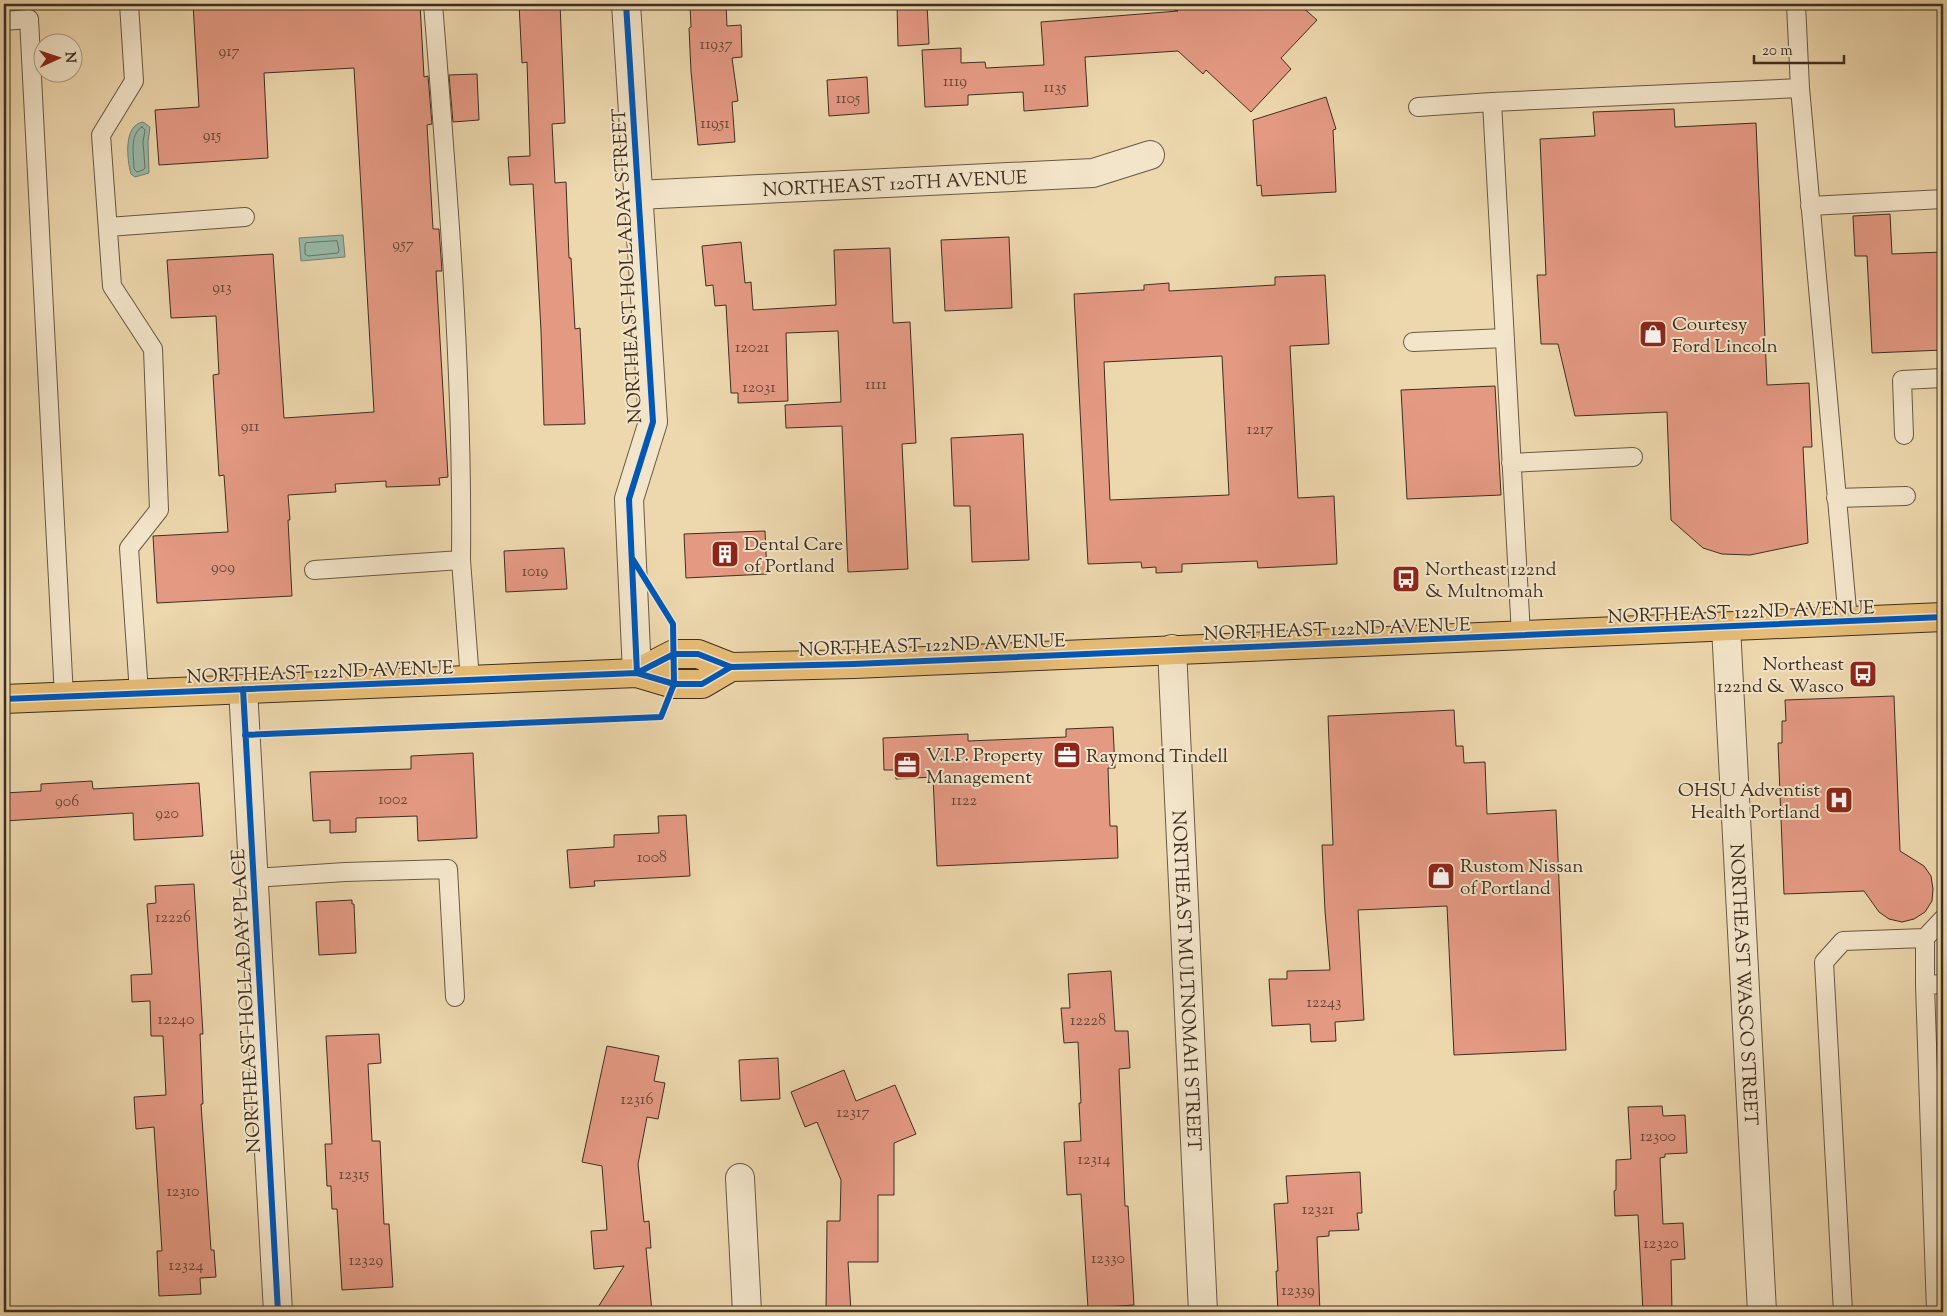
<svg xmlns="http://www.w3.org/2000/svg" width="1947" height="1316" font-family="'Sorts Mill Goudy',serif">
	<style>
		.water { fill: #99baab; stroke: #748274 }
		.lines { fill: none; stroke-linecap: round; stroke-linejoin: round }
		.shore { stroke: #6b7466; stroke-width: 1 }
		.building { fill: #e49983; stroke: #3d2e21; fill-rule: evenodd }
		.lane-casing { stroke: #695844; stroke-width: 20 }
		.street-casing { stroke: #695844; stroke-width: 30 }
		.primary-casing { stroke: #3d2e21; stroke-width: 30 }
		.lane { stroke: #f3e5ca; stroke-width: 18 }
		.street { stroke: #f3e5ca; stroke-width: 28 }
		.primary { stroke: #e6bc76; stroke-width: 28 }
		.cycleway-casing { stroke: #f3e5ca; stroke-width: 9 }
		.cycleway { stroke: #0057b8; stroke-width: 6 }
		.labels { text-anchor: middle; stroke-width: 4; stroke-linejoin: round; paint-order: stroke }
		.number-label { font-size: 16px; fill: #67493a }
		.street-label { font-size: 19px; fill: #3d2e21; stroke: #f3e5ca }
		.poi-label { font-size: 19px; fill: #3d2e21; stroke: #f3e5ca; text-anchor: start }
	</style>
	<rect width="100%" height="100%" fill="#edd7ad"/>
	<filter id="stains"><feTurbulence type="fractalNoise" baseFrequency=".004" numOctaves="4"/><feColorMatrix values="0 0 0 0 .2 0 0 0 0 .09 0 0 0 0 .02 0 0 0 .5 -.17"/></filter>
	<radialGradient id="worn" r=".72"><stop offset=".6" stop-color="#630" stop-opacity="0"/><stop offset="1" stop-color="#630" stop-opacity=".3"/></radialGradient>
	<!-- water -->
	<path class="water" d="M 143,122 L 150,127 L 148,142 L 149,173 L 135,177 L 131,174 C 127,160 123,125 143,122 Z
		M 343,235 L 345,257 L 301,261 L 299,238 Z"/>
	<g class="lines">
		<!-- shore -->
		<path class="shore" d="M 142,127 L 145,130 L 143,142 L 145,168 L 143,170 L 137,172 L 134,169 C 134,156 129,134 142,127 Z
			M 337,241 L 339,250 L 338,253 L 308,256 L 305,254 L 305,245 L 306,243 Z"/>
	</g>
	<!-- building -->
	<path class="building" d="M 193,4 L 420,4 L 424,77 L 428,76 L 432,124 L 427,125 L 433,229 L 439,229 L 442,271 L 436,271 L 448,477 L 439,478 L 440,485 L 386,487 L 386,481 L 335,484 L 336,492 L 288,495 L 290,520 L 288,520 L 292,596 L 157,603 L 153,536 L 228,532 L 224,475 L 219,476 L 213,375 L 219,374 L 216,316 L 171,318 L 167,260 L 273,254 L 284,418 L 374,412 L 354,68 L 264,73 L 268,158 L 159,165 L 155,110 L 199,107 Z
		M 519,4 L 560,4 L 565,123 L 552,124 L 555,183 L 566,182 L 569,258 L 571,258 L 575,329 L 580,328 L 585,424 L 544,425 L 541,331 L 533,184 L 510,185 L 508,157 L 530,156 L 527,62 L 522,63 Z
		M 726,4 L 727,26 L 741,25 L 742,57 L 732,58 L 738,101 L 732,102 L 735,142 L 698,145 L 691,71 L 689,28 L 691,27 L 690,6 Z
		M 897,4 L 927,4 L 929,44 L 898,46 Z
		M 1172,4 L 1299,4 L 1317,20 L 1281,58 L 1291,69 L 1251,112 L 1206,70 L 1203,74 L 1178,51 L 1085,57 L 1088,106 L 1024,111 L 1023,92 L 968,95 L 968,105 L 925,107 L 922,50 L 961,48 L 961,63 L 985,62 L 986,68 L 1044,65 L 1041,22 L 1178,11 L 1171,9 Z
		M 477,74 L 479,120 L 453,122 L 449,75 Z
		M 867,77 L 869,113 L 829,116 L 827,80 Z
		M 1326,97 L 1336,129 L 1333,130 L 1336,192 L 1262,196 L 1261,185 L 1257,186 L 1253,120 Z
		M 1674,109 L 1675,127 L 1756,123 L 1767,385 L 1809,383 L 1812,447 L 1803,447 L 1808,543 L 1750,555 L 1722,554 L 1703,548 L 1671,520 L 1667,412 L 1575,416 L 1558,344 L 1541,344 L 1537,275 L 1546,275 L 1540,139 L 1595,136 L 1593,112 Z
		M 1890,214 L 1892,254 L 1943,252 L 1943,350 L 1872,353 L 1867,256 L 1855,256 L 1853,216 Z
		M 1009,237 L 1012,308 L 945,311 L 941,240 Z
		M 741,242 L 745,283 L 751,282 L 753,310 L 836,305 L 834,250 L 890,248 L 893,323 L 910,322 L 916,443 L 902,444 L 908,569 L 848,572 L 842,426 L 786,428 L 785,405 L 841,402 L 838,331 L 786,333 L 788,401 L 738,403 L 738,393 L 731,393 L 726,305 L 715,306 L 713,285 L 706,286 L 702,246 Z
		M 1325,275 L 1329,344 L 1290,346 L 1298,498 L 1334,496 L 1337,564 L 1258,568 L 1257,561 L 1182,564 L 1182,572 L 1156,573 L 1156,567 L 1142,568 L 1141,562 L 1088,564 L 1074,294 L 1144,290 L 1144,285 L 1169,283 L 1169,291 L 1275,285 L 1275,277 ZM 1222,356 L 1229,495 L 1110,500 L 1104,362 Z
		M 1495,386 L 1501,495 L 1407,499 L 1401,390 Z
		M 1023,434 L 1029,560 L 972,562 L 970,506 L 954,506 L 951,438 Z
		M 765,531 L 767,574 L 686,578 L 684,534 Z
		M 564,548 L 567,589 L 506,592 L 504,551 Z
		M 1894,696 L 1900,851 L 1924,866 L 1931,876 L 1933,889 L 1932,901 L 1925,912 L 1914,919 L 1902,922 L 1889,919 L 1879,912 L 1864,891 L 1784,894 L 1778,743 L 1782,743 L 1782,721 L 1786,721 L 1785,700 Z
		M 1454,710 L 1456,746 L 1463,746 L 1464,763 L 1485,762 L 1487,814 L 1556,810 L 1566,1050 L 1454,1055 L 1447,906 L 1358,910 L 1364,1020 L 1335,1022 L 1336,1041 L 1311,1042 L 1310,1024 L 1272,1026 L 1269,979 L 1287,979 L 1287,971 L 1330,970 L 1325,911 L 1322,845 L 1333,845 L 1328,716 Z
		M 1113,727 L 1115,768 L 1108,768 L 1110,826 L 1117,826 L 1118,858 L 937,866 L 933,777 L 896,779 L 895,770 L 884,770 L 883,738 L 968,734 L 968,741 L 1066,737 L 1066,729 Z
		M 473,753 L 477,838 L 418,841 L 417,816 L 356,818 L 356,832 L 330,833 L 330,820 L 313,821 L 310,772 L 411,769 L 411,756 Z
		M 92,781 L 93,789 L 199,783 L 203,836 L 134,840 L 133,813 L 4,821 L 4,793 L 41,791 L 41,784 Z
		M 686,815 L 690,876 L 594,881 L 595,886 L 570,888 L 567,850 L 614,847 L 614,835 L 659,833 L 658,816 Z
		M 194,884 L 203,1034 L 200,1034 L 203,1104 L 201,1104 L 211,1250 L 214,1250 L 216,1277 L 200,1278 L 201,1294 L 159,1296 L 157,1251 L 162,1251 L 154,1127 L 136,1129 L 134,1097 L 166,1095 L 163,1036 L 151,1036 L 150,1001 L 132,1002 L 131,975 L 152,974 L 147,904 L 156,903 L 155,886 Z
		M 352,900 L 352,904 L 354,904 L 356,953 L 319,955 L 316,902 Z
		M 1111,971 L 1115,1031 L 1128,1031 L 1130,1068 L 1119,1069 L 1125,1206 L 1128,1206 L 1134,1305 L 1088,1308 L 1081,1194 L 1067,1195 L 1064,1142 L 1081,1141 L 1079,1103 L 1081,1103 L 1078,1042 L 1064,1043 L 1061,1008 L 1070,1008 L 1068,974 Z
		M 379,1034 L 381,1063 L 368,1064 L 372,1141 L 380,1141 L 384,1224 L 389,1224 L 393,1287 L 342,1290 L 337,1209 L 332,1209 L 331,1186 L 327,1186 L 325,1144 L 332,1144 L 326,1036 Z
		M 607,1046 L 659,1056 L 654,1081 L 665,1083 L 658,1119 L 647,1117 L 638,1164 L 644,1222 L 649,1221 L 651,1248 L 646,1248 L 652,1312 L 595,1312 L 624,1266 L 594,1269 L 591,1231 L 607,1230 L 602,1166 L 582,1162 Z
		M 778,1058 L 780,1099 L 741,1101 L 739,1060 Z
		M 844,1070 L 856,1101 L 895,1085 L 916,1134 L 894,1143 L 894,1195 L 878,1195 L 878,1262 L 848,1262 L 851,1312 L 826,1312 L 827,1221 L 840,1221 L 841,1180 L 817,1122 L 805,1127 L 791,1092 Z
		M 1662,1106 L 1663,1116 L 1685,1115 L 1687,1153 L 1665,1154 L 1665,1157 L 1660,1158 L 1663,1224 L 1683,1223 L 1685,1259 L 1671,1260 L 1672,1312 L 1643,1312 L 1638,1215 L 1615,1216 L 1614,1191 L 1616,1190 L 1616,1160 L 1631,1159 L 1628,1107 Z
		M 1360,1172 L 1362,1213 L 1357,1213 L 1359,1230 L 1329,1231 L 1329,1236 L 1317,1237 L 1320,1312 L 1278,1312 L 1276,1271 L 1278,1271 L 1274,1204 L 1288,1203 L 1286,1176 Z"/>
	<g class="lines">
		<defs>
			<path id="lane" d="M 129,4 L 134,81 L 101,135 L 112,286 L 153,349 L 159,510 L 129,548 L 139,693
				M 433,4 C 448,189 463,374 461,560
				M 1796,4 L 1800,88 L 1848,621
				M 4,21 L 29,19 L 64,697
				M 1418,107 L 1492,102
				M 1810,206 L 1943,199
				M 108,227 L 245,217
				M 1413,342 L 1505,338
				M 1904,435 L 1902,380 L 1943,378
				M 1511,463 L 1633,457
				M 1836,498 L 1906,496
				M 314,570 L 461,560 L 470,680
				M 1521,635 L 1492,102 L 1800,88
				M 253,878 L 345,872 L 448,869 L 455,997
				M 1925,938 L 1943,919
				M 1925,985 L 1936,1312
				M 1843,1312 L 1824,962 L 1843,941 L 1925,938 L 1925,985 L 1943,984"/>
			<g id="street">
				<path d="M 626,4 L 653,422 L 629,499 L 637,673"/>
				<path id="s1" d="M 637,195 L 1093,173 L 1150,155"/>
				<path id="s2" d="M 1726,627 L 1762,1312"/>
				<path id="s3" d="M 1172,649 L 1203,1312"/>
				<path d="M 243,689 L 278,1312"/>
				<path d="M 740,1178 L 747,1312"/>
			</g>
			<path id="primary" d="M 637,673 L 674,654 L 698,654 L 731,667 L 854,664 L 1943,617
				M 4,699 L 637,673 L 674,684 L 702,684 L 731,667"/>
		</defs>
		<!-- lane casing -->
		<use href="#lane" class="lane-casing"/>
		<!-- street casing -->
		<use href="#street" class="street-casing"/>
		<!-- primary casing -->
		<use href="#primary" class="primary-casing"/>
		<!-- lane -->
		<use href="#lane" class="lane"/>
		<!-- street -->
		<use href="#street" class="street"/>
		<!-- primary -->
		<use href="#primary" class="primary"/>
		<defs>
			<path id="cycleway" d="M 626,4 L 653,422 L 629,499 L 637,673
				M 637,673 L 674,654 L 698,654 L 731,667 L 854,664 L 1943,617
				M 243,689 L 278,1312
				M 4,699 L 637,673 L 674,684 L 702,684 L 731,667
				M 245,735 L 661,717 L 674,684 L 673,624 L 632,558"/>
		</defs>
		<!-- cycleway casing -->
		<use href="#cycleway" class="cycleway-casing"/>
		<!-- cycleway -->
		<use href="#cycleway" class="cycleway"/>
	</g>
	<!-- icons -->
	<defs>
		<symbol id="shop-square" viewBox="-11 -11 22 22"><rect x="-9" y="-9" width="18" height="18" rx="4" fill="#8f2418" stroke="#f3e5ca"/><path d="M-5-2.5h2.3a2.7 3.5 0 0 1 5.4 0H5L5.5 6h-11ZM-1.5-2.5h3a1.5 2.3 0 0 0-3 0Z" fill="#fff"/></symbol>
		<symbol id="building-square" viewBox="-11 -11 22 22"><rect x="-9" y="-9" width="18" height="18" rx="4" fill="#8f2418" stroke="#f3e5ca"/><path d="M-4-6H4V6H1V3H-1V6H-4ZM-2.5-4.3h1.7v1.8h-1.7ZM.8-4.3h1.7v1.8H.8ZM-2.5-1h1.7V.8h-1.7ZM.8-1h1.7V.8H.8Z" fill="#fff"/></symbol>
		<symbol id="bus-square" viewBox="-11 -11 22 22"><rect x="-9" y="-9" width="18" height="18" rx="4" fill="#8f2418" stroke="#f3e5ca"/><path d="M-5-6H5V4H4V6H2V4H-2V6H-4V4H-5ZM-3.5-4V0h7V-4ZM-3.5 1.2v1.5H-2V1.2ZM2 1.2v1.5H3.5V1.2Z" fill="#fff"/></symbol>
		<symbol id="office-square" viewBox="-11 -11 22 22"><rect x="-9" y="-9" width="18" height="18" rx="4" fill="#8f2418" stroke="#f3e5ca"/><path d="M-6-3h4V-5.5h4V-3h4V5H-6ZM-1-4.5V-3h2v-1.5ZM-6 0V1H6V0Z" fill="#fff"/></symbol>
		<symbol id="hospital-square" viewBox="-11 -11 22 22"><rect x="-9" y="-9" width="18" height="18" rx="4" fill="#8f2418" stroke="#f3e5ca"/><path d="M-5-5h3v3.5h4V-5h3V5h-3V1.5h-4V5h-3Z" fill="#fff"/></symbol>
	</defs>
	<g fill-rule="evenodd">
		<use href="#shop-square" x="1637" y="318" width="32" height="32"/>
		<use href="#building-square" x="709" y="538" width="32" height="32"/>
		<use href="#bus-square" x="1390" y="563" width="32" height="32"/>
		<use href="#bus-square" x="1847" y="658" width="32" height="32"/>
		<use href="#office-square" x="1051" y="739" width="32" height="32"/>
		<use href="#office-square" x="891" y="749" width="32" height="32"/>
		<use href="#hospital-square" x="1823" y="784" width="32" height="32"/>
		<use href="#shop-square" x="1425" y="860" width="32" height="32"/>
	</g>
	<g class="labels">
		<!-- number labels -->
		<g class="number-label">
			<text x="716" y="49">11937</text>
			<text x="229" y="56">917</text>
			<text x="955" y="86">1119</text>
			<text x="1055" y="92">1135</text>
			<text x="848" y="103">1105</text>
			<text x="715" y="128">11951</text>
			<text x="212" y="140">915</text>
			<text x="403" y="249">957</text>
			<text x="222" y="292">913</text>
			<text x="752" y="352">12021</text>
			<text x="876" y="389">1111</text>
			<text x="759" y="392">12031</text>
			<text x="250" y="431">911</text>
			<text x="1260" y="434">1217</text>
			<text x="223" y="572">909</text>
			<text x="535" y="576">1019</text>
			<text x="393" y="804">1002</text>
			<text x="964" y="805">1122</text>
			<text x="67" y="806">906</text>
			<text x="167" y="818">920</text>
			<text x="652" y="862">1008</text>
			<text x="173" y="922">12226</text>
			<text x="1324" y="1007">12243</text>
			<text x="176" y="1024">12240</text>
			<text x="1088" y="1025">12228</text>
			<text x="637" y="1104">12316</text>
			<text x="853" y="1117">12317</text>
			<text x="1658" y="1141">12300</text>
			<text x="1094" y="1164">12314</text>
			<text x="354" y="1179">12315</text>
			<text x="183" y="1196">12310</text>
			<text x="1318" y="1214">12321</text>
			<text x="1661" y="1248">12320</text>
			<text x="1108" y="1263">12330</text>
			<text x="366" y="1265">12329</text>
			<text x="186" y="1270">12324</text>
			<text x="1298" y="1295">12339</text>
		</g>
		<!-- street labels -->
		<g class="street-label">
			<text dy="7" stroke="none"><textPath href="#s1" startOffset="258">NORTHEAST 120TH AVENUE</textPath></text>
			<text transform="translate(626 266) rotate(-93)" y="7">NORTHEAST HOLLADAY STREET</text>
			<text transform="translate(1741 611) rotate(-2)" y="7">NORTHEAST 122ND AVENUE</text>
			<text transform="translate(1337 628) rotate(-2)" y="7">NORTHEAST 122ND AVENUE</text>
			<text transform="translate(932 644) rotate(-2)" y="7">NORTHEAST 122ND AVENUE</text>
			<text transform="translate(320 671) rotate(-2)" y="7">NORTHEAST 122ND AVENUE</text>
			<text dy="7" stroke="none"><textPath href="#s3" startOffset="332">NORTHEAST MULTNOMAH STREET</textPath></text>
			<text dy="7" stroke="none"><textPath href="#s2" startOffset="358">NORTHEAST WASCO STREET</textPath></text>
			<text transform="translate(245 1001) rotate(-93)" y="7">NORTHEAST HOLLADAY PLACE</text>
		</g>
		<!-- poi labels -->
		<g class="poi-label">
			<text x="1672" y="330">Courtesy<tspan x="1672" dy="22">Ford Lincoln</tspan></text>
			<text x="744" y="550">Dental Care<tspan x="744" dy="22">of Portland</tspan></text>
			<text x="1425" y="575">Northeast 122nd<tspan x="1425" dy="22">&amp; Multnomah</tspan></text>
			<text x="1844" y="670" text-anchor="end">Northeast<tspan x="1844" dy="22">122nd &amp; Wasco</tspan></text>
			<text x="926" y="761">V.I.P. Property<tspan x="926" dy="22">Management</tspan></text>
			<text x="1086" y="762">Raymond Tindell</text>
			<text x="1820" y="796" text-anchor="end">OHSU Adventist<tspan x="1820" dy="22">Health Portland</tspan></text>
			<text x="1460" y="872">Rustom Nissan<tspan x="1460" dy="22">of Portland</tspan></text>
		</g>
	</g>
	<!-- margin -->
	<rect width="1947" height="1316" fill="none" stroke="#edd7ad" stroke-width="20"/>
	<rect x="5" y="5" width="1937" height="1306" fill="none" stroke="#3d2e21" stroke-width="2.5"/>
	<rect x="10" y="10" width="1927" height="1296" fill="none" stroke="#3d2e21"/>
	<!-- north arrow -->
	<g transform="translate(58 58) rotate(87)"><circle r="24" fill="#f3e5ca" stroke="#aa9c86"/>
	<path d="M0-4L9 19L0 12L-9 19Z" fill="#8f2418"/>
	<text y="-8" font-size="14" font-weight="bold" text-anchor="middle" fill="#3d2e21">N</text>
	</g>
	<!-- scale -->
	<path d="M1754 55v8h90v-8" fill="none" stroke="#3d2e21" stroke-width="2.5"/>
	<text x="1762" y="55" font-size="15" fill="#3d2e21" stroke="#f3e5ca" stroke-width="4" paint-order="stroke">20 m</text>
	<rect width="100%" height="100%" filter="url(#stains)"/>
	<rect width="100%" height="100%" fill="url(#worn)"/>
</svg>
